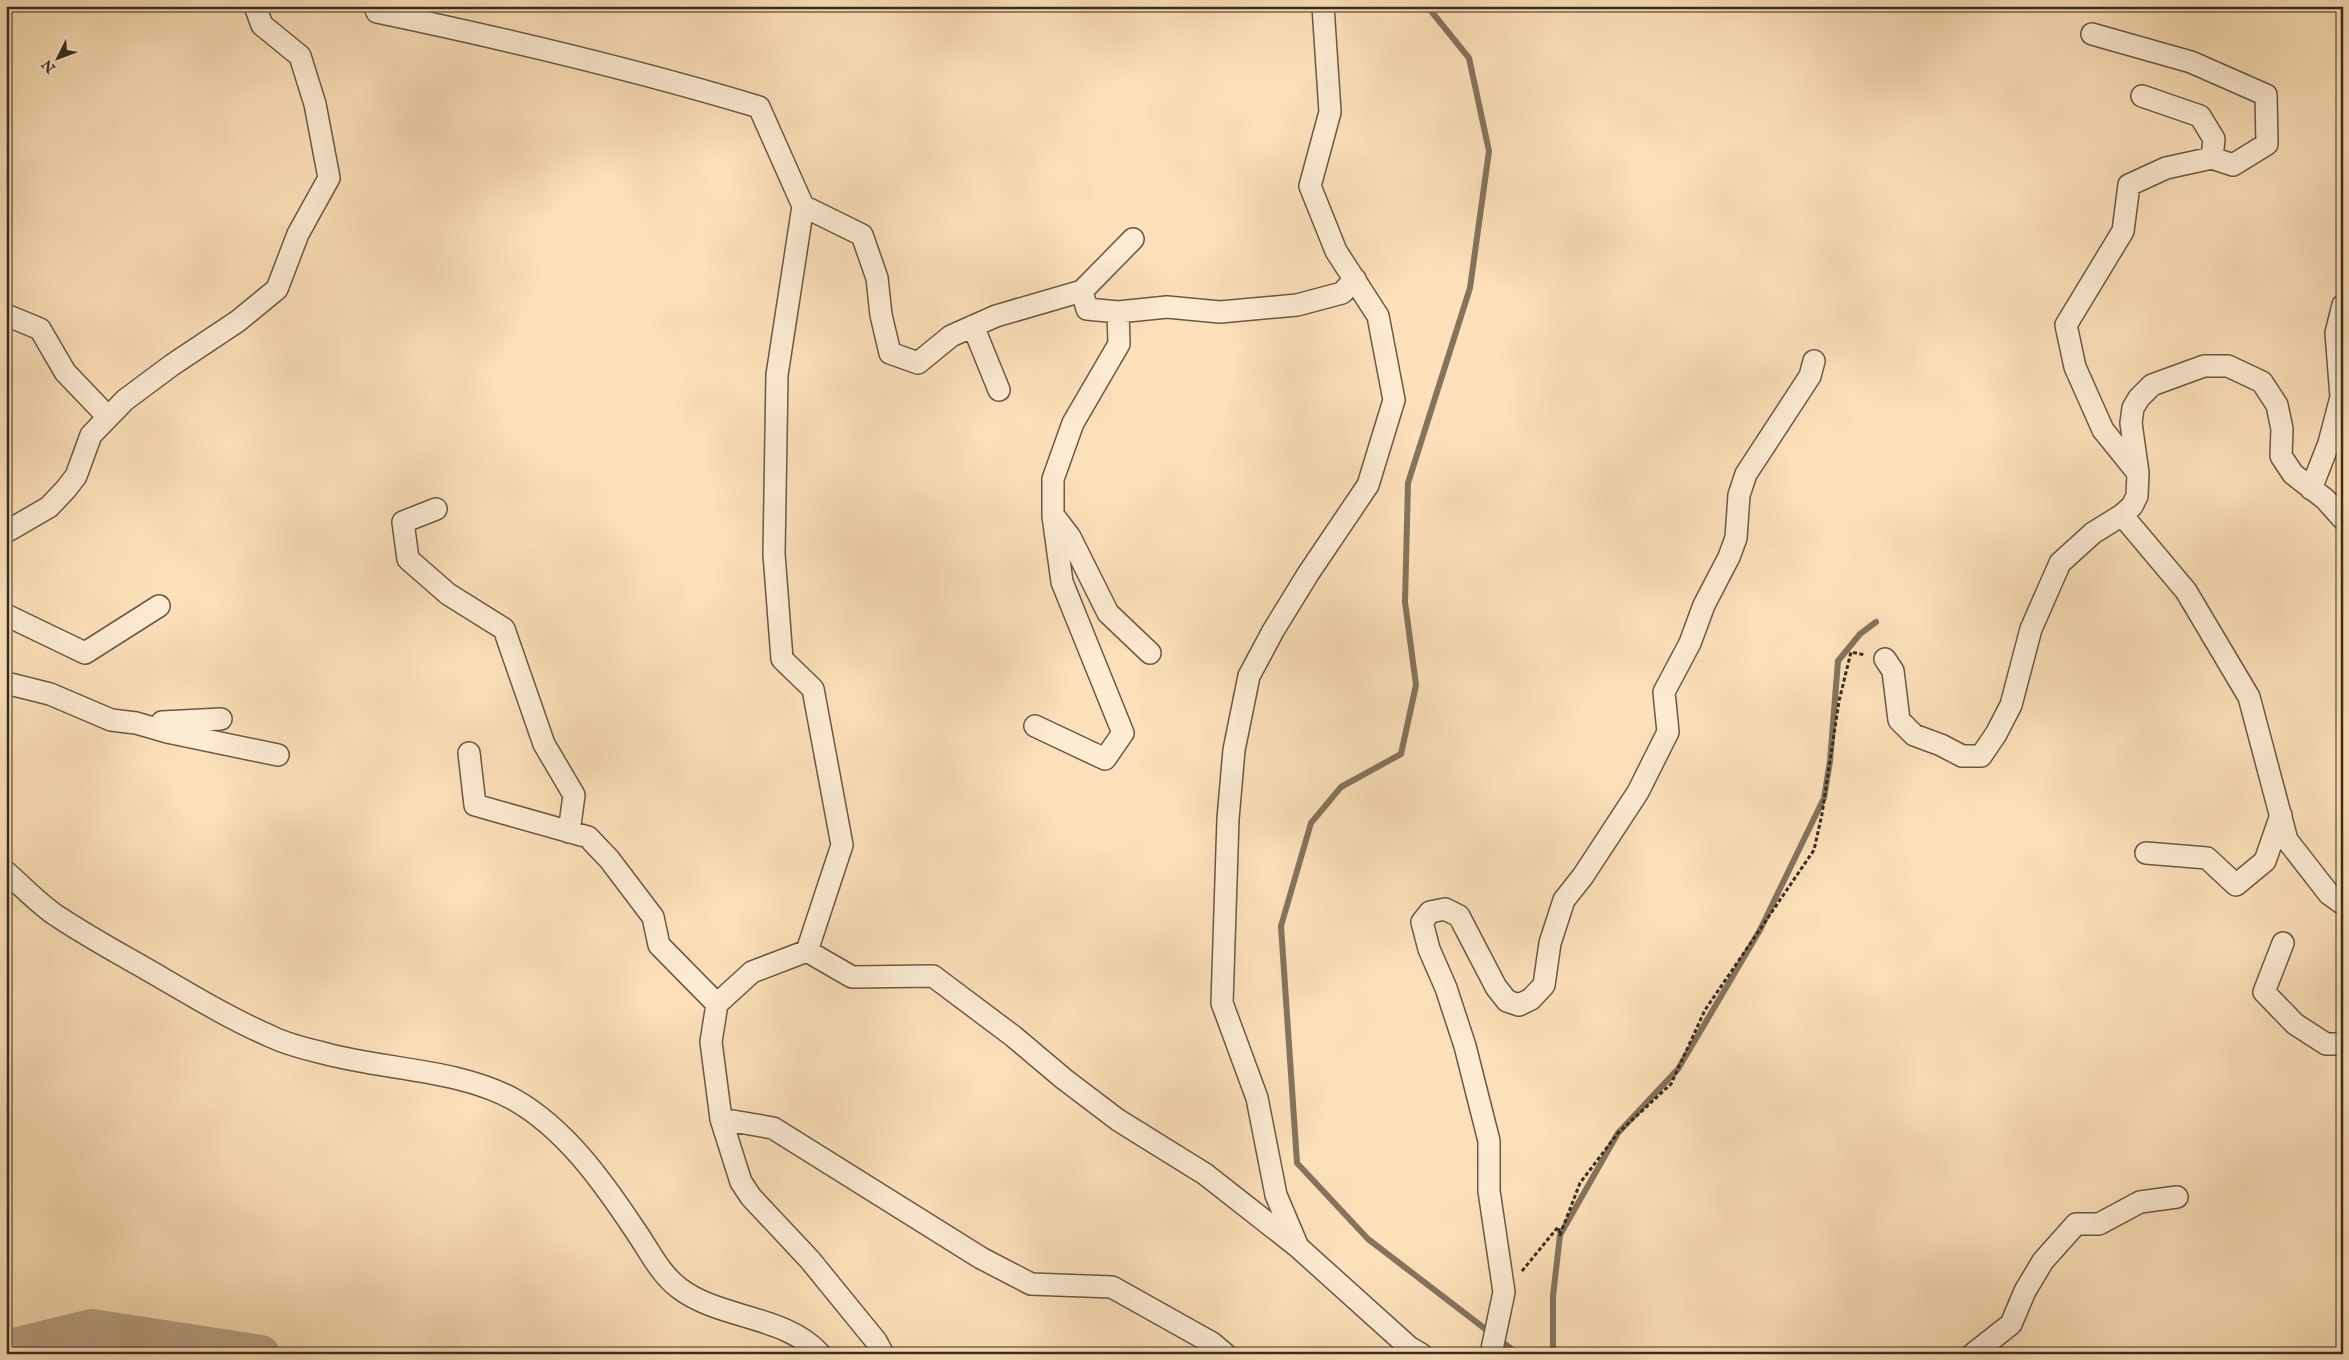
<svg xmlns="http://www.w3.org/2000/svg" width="2349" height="1360" font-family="'IM FELL English',serif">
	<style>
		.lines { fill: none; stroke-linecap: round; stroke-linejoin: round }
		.stream { stroke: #85735d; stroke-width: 6 }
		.river { stroke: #b9a385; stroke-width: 38 }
		.minor-casing { stroke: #685947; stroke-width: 24 }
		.path { stroke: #362c21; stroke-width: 3; stroke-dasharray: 4 2.5; stroke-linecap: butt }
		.minor { stroke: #fdebd2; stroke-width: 21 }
	</style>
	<rect width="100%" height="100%" fill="#fce0b9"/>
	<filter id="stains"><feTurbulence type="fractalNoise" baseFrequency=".004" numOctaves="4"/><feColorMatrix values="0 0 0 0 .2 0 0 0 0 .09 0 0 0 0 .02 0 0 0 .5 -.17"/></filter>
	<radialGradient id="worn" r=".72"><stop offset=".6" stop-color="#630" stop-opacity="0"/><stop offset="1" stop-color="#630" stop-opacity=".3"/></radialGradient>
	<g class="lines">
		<!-- stream -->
		<path class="stream" d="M 1427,6 L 1469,58 L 1489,151 L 1470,288 L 1408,483 L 1405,602 L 1416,685 L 1401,754 L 1341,787 L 1311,823 L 1281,926 L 1297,1163 L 1368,1239 L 1518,1354
			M 1553,1354 L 1553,1296 L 1560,1235 L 1618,1133 L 1678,1069 L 1760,930 L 1824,798 L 1830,761 L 1838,661 L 1860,634 L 1876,622"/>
		<!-- river -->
		<path class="river" d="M 6,1349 L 92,1328 L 261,1354"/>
		<defs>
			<path id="minor" d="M 374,6 L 377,12 C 506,39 633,69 759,107 L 803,206 L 777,375 L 774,554 L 782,659 L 813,689 L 842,845 L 807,951
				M 2092,34 L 2191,62 L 2266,95 L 2267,144 L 2233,165 L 2212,158 L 2214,139 L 2200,116 L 2142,96
				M 803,206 L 862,235 L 877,278 L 881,315 L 890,353 L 918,363 L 951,336 L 996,316 L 1082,291 L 1133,239
				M 1082,291 L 1087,309 L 1118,312 L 1167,307 L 1220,312 L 1297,305 L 1342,293 L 1355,279
				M 6,315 L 40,329 L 65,372 L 108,417
				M 973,326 L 999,390
				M 2137,472 L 2103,430 L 2075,367 L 2066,325 L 2123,231 L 2129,185 L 2166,168 L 2212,158
				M 2311,489 L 2329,443 L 2341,397 L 2336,333 L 2343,305
				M 436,509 L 403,522 L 408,559 L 448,594 L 504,629 L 544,744 L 574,795 L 569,832
				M 2122,515 L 2186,591 L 2249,697 L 2287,840 L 2329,894 L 2343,904
				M 1054,516 L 1070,537 L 1108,613 L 1150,653
				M 6,532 L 49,507 L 66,489 L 76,476 L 91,435 L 125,400 L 172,365 L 238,321 L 277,289 L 298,234 L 329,178 L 315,104 L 300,56 L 262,25 L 255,6
				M 6,615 L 85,653 L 159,606
				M 1885,659 L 1893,671 L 1899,720 L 1914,735 L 1941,745 L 1962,756 L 1981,756 L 1996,734 L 2011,705 L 2031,629 L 2060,563 L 2093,533 L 2122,515 L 2132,506 L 2137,496 L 2138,473 L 2131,423 L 2133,408 L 2139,398 L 2152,385 L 2204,366 L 2228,366 L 2262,382 L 2277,405 L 2282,429 L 2281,456 L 2293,474 L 2325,499 L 2343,519
				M 6,683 L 50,694 L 111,720 L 136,723 L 167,732 L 278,755
				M 162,722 L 221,719
				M 1035,726 L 1105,759 L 1123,733 L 1062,582 L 1053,516 L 1053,479 L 1073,423 L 1119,344 L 1118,312
				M 469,753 L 475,805 L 588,837 L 609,859 L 653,917 L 659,945 L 717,1004
				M 2146,853 L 2207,858 L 2236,885 L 2265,861 L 2281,815
				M 6,872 C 22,886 37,902 54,914 C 88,937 124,956 160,977 C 196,998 233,1020 272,1037 C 287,1044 306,1049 323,1053 C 384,1070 458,1069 513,1099 C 565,1128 603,1182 635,1230 C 649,1250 660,1274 679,1288 C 719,1319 785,1315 820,1354
				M 2283,943 L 2264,992 L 2295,1024 L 2326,1044 L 2343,1044
				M 721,1119 L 773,1128 L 981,1258 L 1031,1284 L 1112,1287 L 1212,1343 L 1225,1354
				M 1298,1247 L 1276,1195 L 1257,1098 L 1222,1003 L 1228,819 L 1234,750 L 1249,676 L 1273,631 L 1308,574 L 1368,485 L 1394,400 L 1378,316 L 1336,251 L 1310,186 L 1330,112 L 1323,6
				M 883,1354 L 876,1341 L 810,1260 L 751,1197 L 741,1182 L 721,1119 L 711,1042 L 717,1004 L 752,972 L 807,951 L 852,977 L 933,976 L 1013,1036 L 1064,1079 L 1118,1120 L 1205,1174 L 1298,1247 L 1409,1347 L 1421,1354
				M 1491,1354 L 1504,1292 L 1489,1191 L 1489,1141 L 1465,1046 L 1446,988 L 1429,949 L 1422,922 L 1430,912 L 1445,909 L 1459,916 L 1496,987 L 1507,1001 L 1519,1005 L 1531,999 L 1544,985 L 1550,943 L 1564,900 L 1583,876 L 1638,792 L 1668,732 L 1664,692 L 1690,643 L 1704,605 L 1729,557 L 1736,538 L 1739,495 L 1746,474 L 1810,376 L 1814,361
				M 1973,1354 L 2011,1324 L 2025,1291 L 2043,1261 L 2076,1224 L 2099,1224 L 2140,1202 L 2177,1197"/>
		</defs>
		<!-- minor casing -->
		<use href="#minor" class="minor-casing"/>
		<!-- path -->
		<path class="path" d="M 1522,1271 L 1558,1227 L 1560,1235 L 1580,1183 L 1618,1133 L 1671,1084 L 1705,1010 L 1814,850 L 1822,814 L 1839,701 L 1851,652 L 1865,655"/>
		<!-- minor -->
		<use href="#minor" class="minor"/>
	</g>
	<!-- margin -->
	<rect width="2349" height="1360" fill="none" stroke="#fce0b9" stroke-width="25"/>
	<rect x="8" y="8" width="2334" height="1345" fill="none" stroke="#362c21" stroke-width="2.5"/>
	<rect x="12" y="12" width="2324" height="1335" fill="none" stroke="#362c21"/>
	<!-- north arrow -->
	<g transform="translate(58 58) rotate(228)" stroke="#fdebd2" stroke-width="4" paint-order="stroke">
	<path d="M0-4L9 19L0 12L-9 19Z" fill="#362c21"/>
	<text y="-8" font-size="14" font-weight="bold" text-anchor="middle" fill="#362c21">N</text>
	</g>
	<rect width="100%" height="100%" filter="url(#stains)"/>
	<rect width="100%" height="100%" fill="url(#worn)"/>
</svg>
